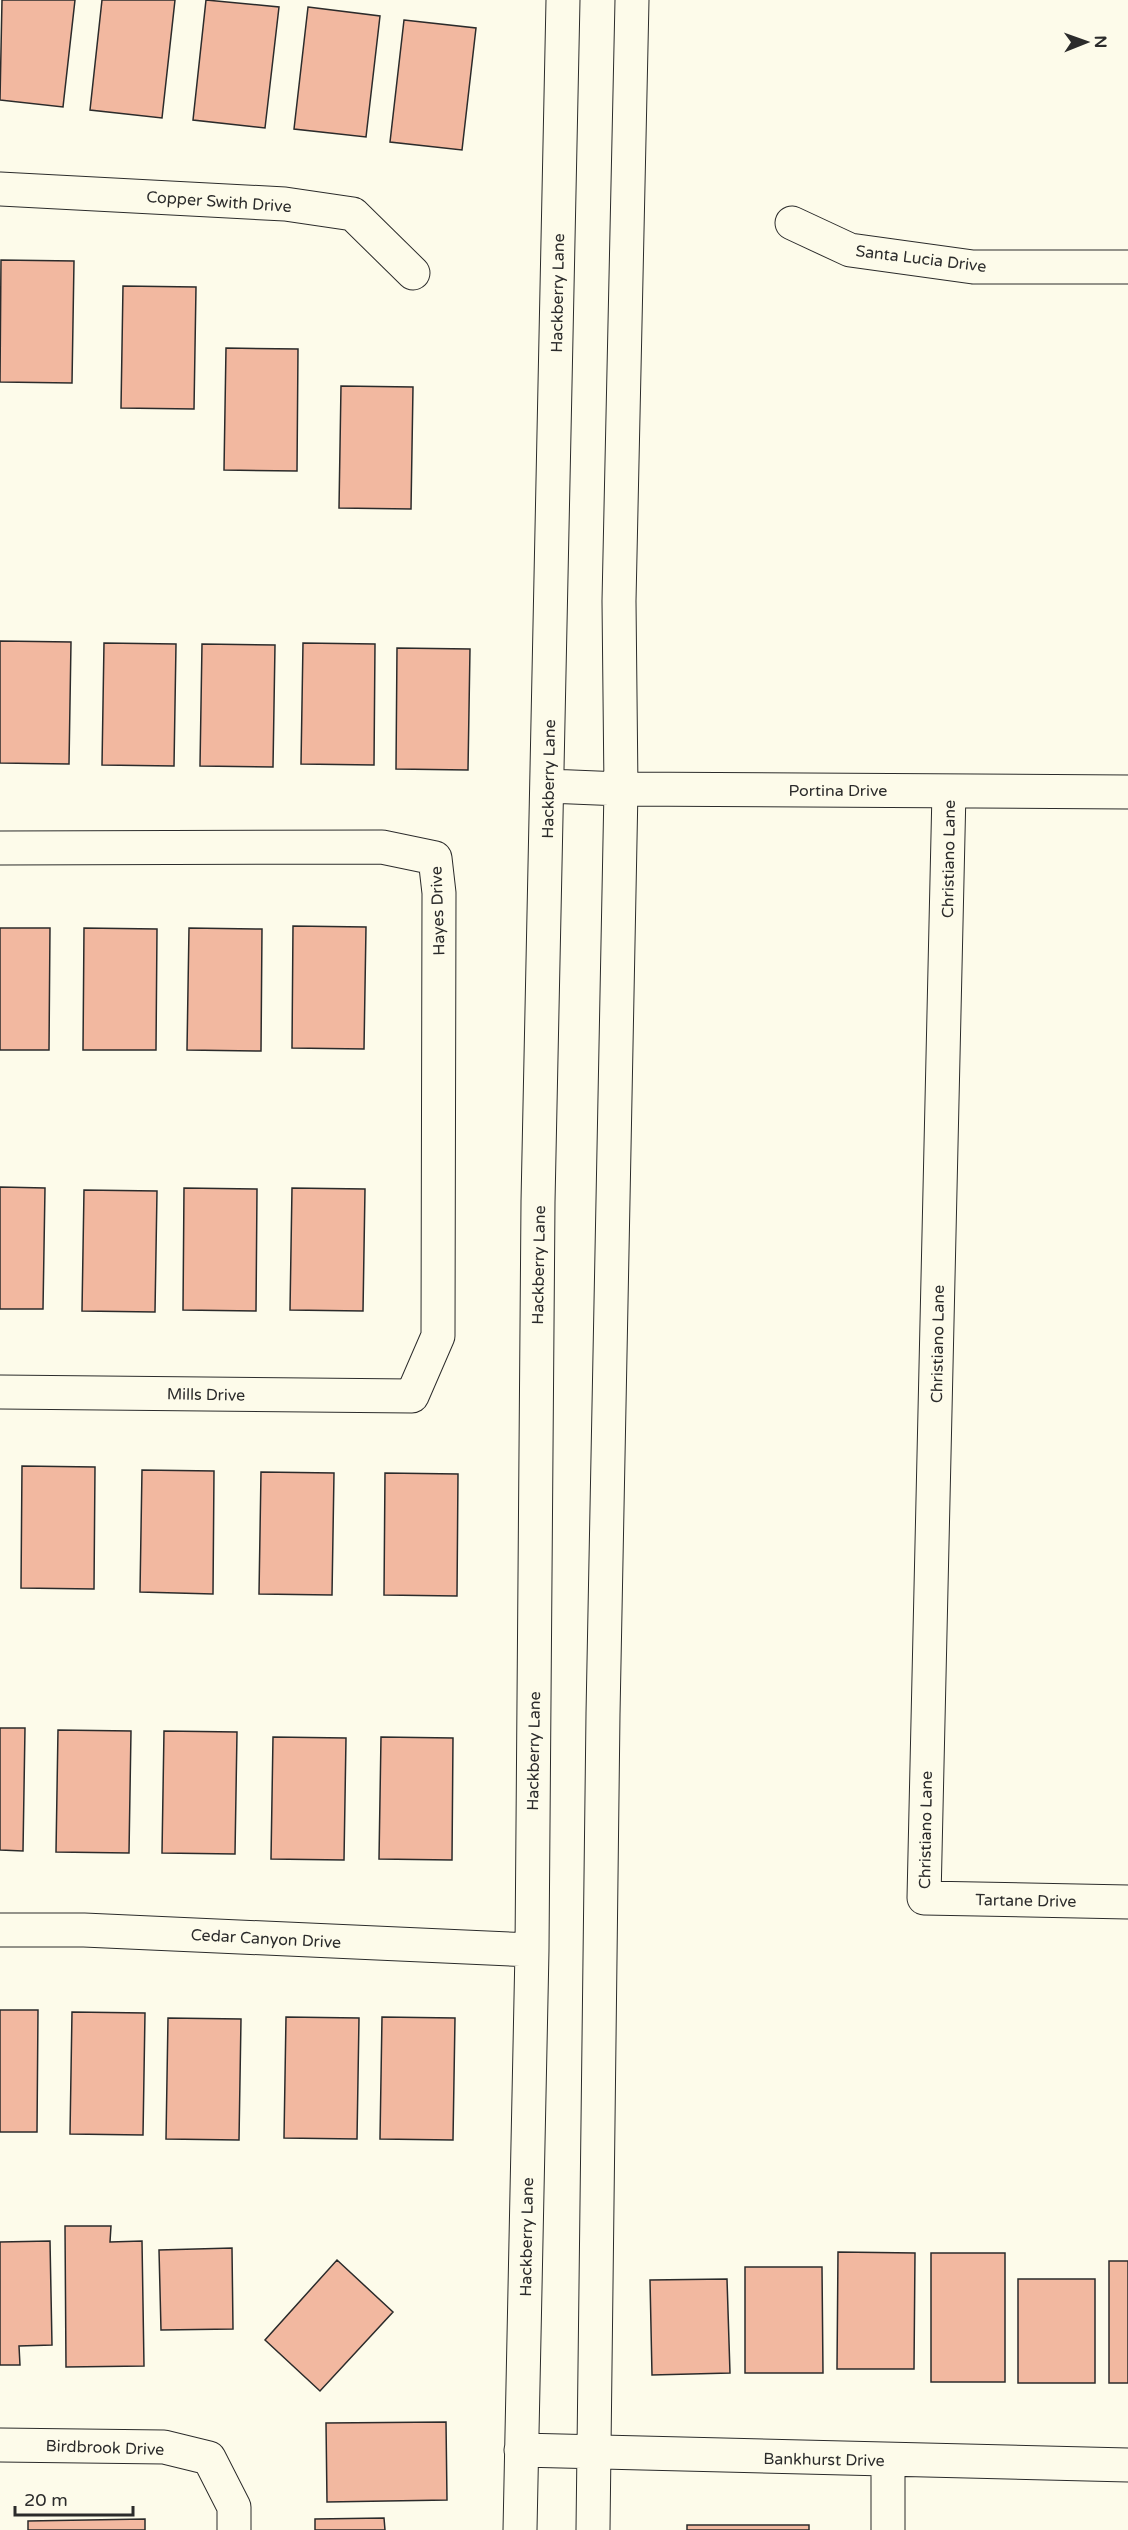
<svg xmlns="http://www.w3.org/2000/svg" width="1128" height="2530" font-family="'Varela Round',sans-serif">
	<style>
		.building { fill: #f2b8a0; stroke: #2b2b2b; stroke-width: 1.5 }
		.lines { fill: none; stroke-linecap: round; stroke-linejoin: round }
		.minor-casing { stroke: #2b2b2b; stroke-width: 35 }
		.minor { stroke: #fdfbea; stroke-width: 33 }
		.labels { text-anchor: middle; stroke-width: 4.5; stroke-linejoin: round; paint-order: stroke }
		.street-label { font-size: 16px; fill: #2b2b2b; stroke: #fdfbea }
	</style>
	<rect width="100%" height="100%" fill="#fdfbea"/>
	<!-- building -->
	<path class="building" d="M 2,0 L 75,0 L 63,107 L 0,100 Z
		M 102,0 L 175,0 L 162,118 L 90,110 Z
		M 206,0 L 279,7 L 265,128 L 193,120 Z
		M 308,7 L 380,16 L 366,137 L 294,129 Z
		M 404,20 L 476,28 L 462,150 L 390,142 Z
		M 1,260 L 74,261 L 72,383 L 0,382 Z
		M 123,286 L 196,287 L 194,409 L 121,408 Z
		M 226,348 L 298,349 L 297,471 L 224,470 Z
		M 341,386 L 413,387 L 411,509 L 339,508 Z
		M 0,641 L 71,642 L 69,764 L 0,763 Z
		M 104,643 L 176,644 L 174,766 L 102,765 Z
		M 303,643 L 375,644 L 374,765 L 301,764 Z
		M 202,644 L 275,645 L 273,767 L 200,766 Z
		M 397,648 L 470,649 L 468,770 L 396,769 Z
		M 293,926 L 366,927 L 364,1049 L 292,1048 Z
		M 0,928 L 50,928 L 49,1050 L 0,1050 Z
		M 84,928 L 157,929 L 156,1050 L 83,1050 Z
		M 189,928 L 262,929 L 261,1051 L 187,1050 Z
		M 0,1187 L 45,1188 L 43,1309 L 0,1309 Z
		M 184,1188 L 257,1189 L 256,1311 L 183,1310 Z
		M 292,1188 L 365,1189 L 363,1311 L 290,1310 Z
		M 84,1190 L 157,1191 L 155,1312 L 82,1311 Z
		M 22,1466 L 95,1467 L 94,1589 L 21,1588 Z
		M 142,1470 L 214,1471 L 213,1594 L 140,1592 Z
		M 261,1472 L 334,1473 L 332,1595 L 259,1594 Z
		M 385,1473 L 458,1474 L 457,1596 L 384,1595 Z
		M 0,1728 L 25,1728 L 23,1851 L 0,1850 Z
		M 58,1730 L 131,1731 L 129,1853 L 56,1852 Z
		M 164,1731 L 237,1732 L 235,1854 L 162,1853 Z
		M 273,1737 L 346,1738 L 344,1860 L 271,1859 Z
		M 381,1737 L 453,1738 L 452,1860 L 379,1859 Z
		M 0,2010 L 38,2010 L 37,2132 L 0,2132 Z
		M 72,2012 L 145,2013 L 143,2135 L 70,2134 Z
		M 286,2017 L 359,2018 L 357,2139 L 284,2138 Z
		M 382,2017 L 455,2018 L 453,2140 L 380,2139 Z
		M 168,2018 L 241,2019 L 239,2140 L 166,2139 Z
		M 65,2226 L 111,2226 L 110,2242 L 142,2241 L 144,2366 L 66,2367 Z
		M 50,2241 L 52,2345 L 19,2346 L 20,2365 L 0,2365 L 0,2242 Z
		M 232,2248 L 233,2329 L 161,2330 L 159,2250 Z
		M 838,2252 L 915,2253 L 914,2369 L 837,2369 Z
		M 931,2253 L 1005,2253 L 1005,2382 L 931,2382 Z
		M 337,2260 L 393,2312 L 320,2391 L 265,2340 Z
		M 1109,2261 L 1128,2261 L 1128,2383 L 1109,2383 Z
		M 745,2267 L 822,2267 L 823,2373 L 745,2373 Z
		M 727,2279 L 730,2373 L 652,2375 L 650,2280 Z
		M 1018,2279 L 1095,2279 L 1095,2383 L 1018,2383 Z
		M 446,2422 L 447,2500 L 327,2502 L 326,2423 Z
		M 384,2518 L 385,2530 L 315,2530 L 315,2519 Z
		M 145,2519 L 145,2530 L 28,2530 L 28,2521 Z
		M 687,2525 L 809,2525 L 809,2530 L 687,2530 Z"/>
	<g class="lines">
		<defs>
			<path id="minor" d="M 0,189 L 285,204 L 353,214 L 413,273
				M 792,223 L 850,250 L 973,267 L 1128,267
				M 548,786 L 621,789 L 1128,792
				M 949,791 L 924,1898 L 1128,1902
				M 0,848 L 382,847 L 435,858 L 439,893 L 438,1336 L 412,1396 L 0,1392
				M 0,1930 L 84,1930 L 532,1950
				M 0,2445 L 164,2447 L 209,2458 L 234,2507 L 234,2530
				M 521,2450 L 1128,2465
				M 520,2530 L 532,1950 L 538,1202 L 563,0
				M 593,2530 L 603,1714 L 621,789 L 619,601 L 632,0
				M 888,2530 L 888,2460"/>
		</defs>
		<!-- minor casing -->
		<use href="#minor" class="minor-casing"/>
		<!-- minor -->
		<use href="#minor" class="minor"/>
	</g>
	<g class="labels">
		<!-- street labels -->
		<g class="street-label">
			<text transform="translate(219 201) rotate(4)" y="6">Copper Swith Drive</text>
			<text transform="translate(921 258) rotate(7)" y="6">Santa Lucia Drive</text>
			<text transform="translate(557 293) rotate(-89)" y="6">Hackberry Lane</text>
			<text transform="translate(548 779) rotate(-89)" y="6">Hackberry Lane</text>
			<text x="838" y="796">Portina Drive</text>
			<text transform="translate(948 859) rotate(-89)" y="6">Christiano Lane</text>
			<text transform="translate(437 911) rotate(-92)" y="6">Hayes Drive</text>
			<text transform="translate(538 1265) rotate(-89)" y="6">Hackberry Lane</text>
			<text transform="translate(937 1344) rotate(-89)" y="6">Christiano Lane</text>
			<text transform="translate(206 1394) rotate(1)" y="6">Mills Drive</text>
			<text transform="translate(533 1751) rotate(-89)" y="6">Hackberry Lane</text>
			<text transform="translate(925 1830) rotate(-89)" y="6">Christiano Lane</text>
			<text transform="translate(1026 1900) rotate(1)" y="6">Tartane Drive</text>
			<text transform="translate(266 1938) rotate(3)" y="6">Cedar Canyon Drive</text>
			<text transform="translate(526 2237) rotate(-89)" y="6">Hackberry Lane</text>
			<text transform="translate(105 2447) rotate(2)" y="6">Birdbrook Drive</text>
			<text transform="translate(824 2459) rotate(1)" y="6">Bankhurst Drive</text>
		</g>
	</g>
	<!-- north arrow -->
	<g transform="translate(1086 42) rotate(89)" stroke="#fdfbea" stroke-width="4.5" paint-order="stroke">
	<path d="M0-4.5L10 22L0 15L-10 22Z" fill="#2b2b2b"/>
	<text y="-9" font-size="16" font-weight="bold" text-anchor="middle" fill="#2b2b2b">N</text>
	</g>
	<!-- scale -->
	<path d="M15 2506v9h118v-9" fill="none" stroke="#2b2b2b" stroke-width="3"/>
	<text x="24" y="2506" font-size="18" fill="#2b2b2b" stroke="#fdfbea" stroke-width="4.5" paint-order="stroke">20 m</text>
</svg>
